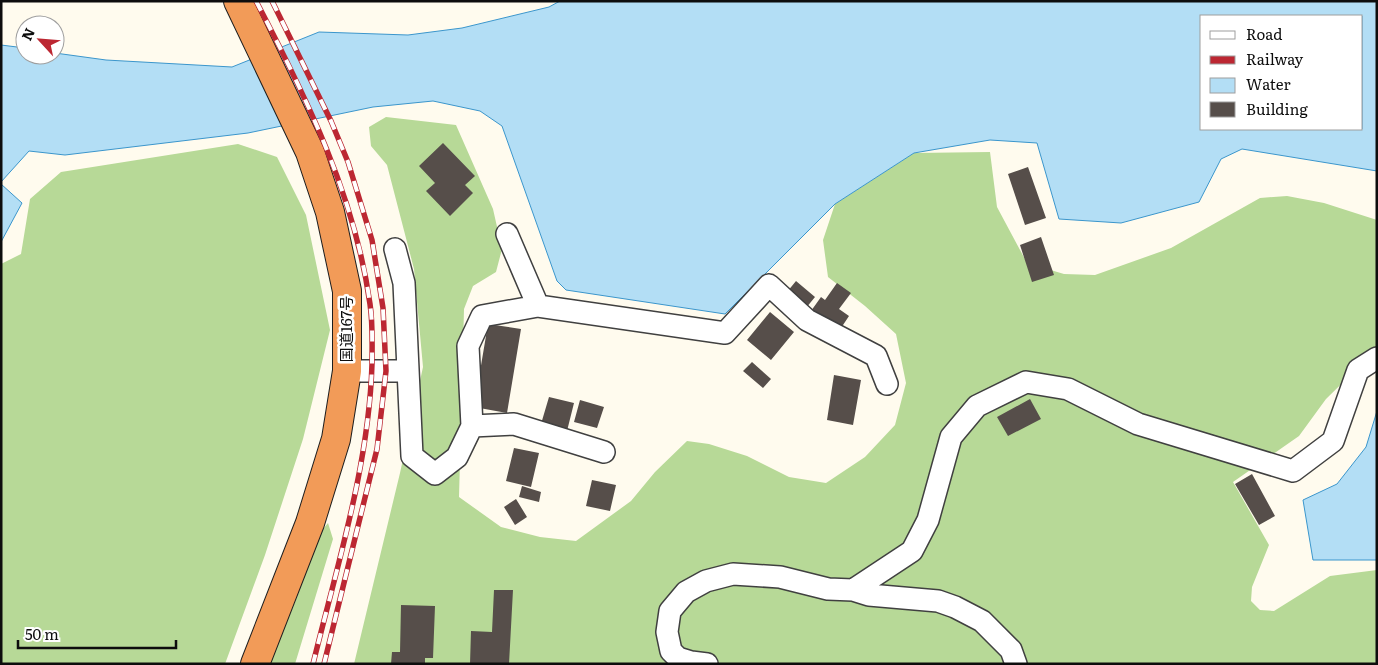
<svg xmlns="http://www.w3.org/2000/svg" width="1378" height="665" font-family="Literata,'Noto Sans JP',serif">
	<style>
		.forest { fill: #b7d997 }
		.water { fill: #b3def5; stroke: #3b96cc; fill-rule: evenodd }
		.building { fill: #564e4a }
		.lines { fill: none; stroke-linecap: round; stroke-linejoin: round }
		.minor-casing { stroke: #404040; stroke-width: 24 }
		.highway-casing { stroke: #1e1e1e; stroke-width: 30 }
		.minor { stroke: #fff; stroke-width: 21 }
		.highway { stroke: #f29b58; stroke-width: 28 }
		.rail-casing { stroke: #bc2732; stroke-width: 5.5 }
		.rail { stroke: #fff; stroke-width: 4; stroke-dasharray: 11; stroke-linecap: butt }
		.labels { text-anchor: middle; stroke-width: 5; stroke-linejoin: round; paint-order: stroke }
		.street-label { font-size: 15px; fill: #0d0d0d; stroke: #fff }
	</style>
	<rect width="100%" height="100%" fill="#fffbee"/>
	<!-- forest -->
	<path class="forest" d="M 386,117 L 456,125 L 493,209 L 502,249 L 496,272 L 473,286 L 464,309 L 459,497 L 501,527 L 540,537 L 576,541 L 631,501 L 655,472 L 687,441 L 709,444 L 747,456 L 789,477 L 826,483 L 865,457 L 895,425 L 906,383 L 896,334 L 865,306 L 828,277 L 823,240 L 835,204 L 914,153 L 990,152 L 997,207 L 1027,263 L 1064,274 L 1095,275 L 1171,248 L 1260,198 L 1287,196 L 1324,203 L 1377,220 L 1377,349 L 1326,399 L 1299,436 L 1233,482 L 1269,545 L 1252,587 L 1251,601 L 1260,610 L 1274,611 L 1330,576 L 1377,570 L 1377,664 L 354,664 L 400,473 L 423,367 L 414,269 L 387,165 L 371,146 L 369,127 Z
		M 238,144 L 277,157 L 306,215 L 330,330 L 303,439 L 265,555 L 225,664 L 1,664 L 1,264 L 21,254 L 30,199 L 61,172 Z
		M 328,523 L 333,539 L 295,664 L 270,664 L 297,597 L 319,534 Z"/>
	<!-- water -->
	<path class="water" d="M 560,1 L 1377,1 L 1377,171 L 1242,149 L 1221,159 L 1199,202 L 1121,223 L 1059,219 L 1037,143 L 990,140 L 914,153 L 835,204 L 725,314 L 566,290 L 557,281 L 502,126 L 480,111 L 433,101 L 373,107 L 248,133 L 65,155 L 29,151 L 1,182 L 1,45 L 25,48 L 25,55 L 55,55 L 55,53 L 106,60 L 232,67 L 319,32 L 408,35 L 462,28 L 549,7 ZM 1202,16 L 1362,16 L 1362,129 L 1202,129 Z
		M 1,184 L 22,203 L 1,242 Z
		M 1377,411 L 1377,560 L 1313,560 L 1303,500 L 1337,484 L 1366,447 Z"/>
	<!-- building -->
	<path class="building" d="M 443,143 L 475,176 L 465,185 L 473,193 L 450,216 L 426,191 L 435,183 L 419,166 Z
		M 1028,167 L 1046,218 L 1025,225 L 1008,174 Z
		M 1041,237 L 1054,275 L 1032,282 L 1020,245 Z
		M 796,281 L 815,297 L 806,308 L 787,292 Z
		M 837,283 L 851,293 L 839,309 L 849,316 L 839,331 L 811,311 L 821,297 L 825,300 Z
		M 770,312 L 794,332 L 771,360 L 747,340 Z
		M 488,324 L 521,329 L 507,413 L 474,407 Z
		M 752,362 L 771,379 L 763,388 L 743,371 Z
		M 834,375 L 861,380 L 853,425 L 827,420 Z
		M 549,397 L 574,403 L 567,431 L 541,424 Z
		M 1030,399 L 1041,419 L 1008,436 L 997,417 Z
		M 580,400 L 604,407 L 597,428 L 574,422 Z
		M 514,448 L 539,453 L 531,487 L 506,481 Z
		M 1252,474 L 1275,516 L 1259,525 L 1235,484 Z
		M 592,480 L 616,485 L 610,511 L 586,506 Z
		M 522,486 L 541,492 L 539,502 L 519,497 Z
		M 516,499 L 527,517 L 515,525 L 504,507 Z
		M 494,590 L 513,590 L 509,664 L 470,664 L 471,631 L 492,632 Z
		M 401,605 L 435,606 L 433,658 L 425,658 L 425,664 L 391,664 L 392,652 L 400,652 Z"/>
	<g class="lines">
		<defs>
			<path id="minor" d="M 507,234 L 538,306
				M 395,249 L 404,283 L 412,456 L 435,474 L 457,457 L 472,426 L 468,346 L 482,316 L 538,306 L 725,333 L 769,285 L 807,320 L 876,356 L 887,384
				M 347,371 L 408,371
				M 472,426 L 514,424 L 604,452
				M 853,590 L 912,551 L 928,520 L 951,437 L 977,406 L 1026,382 L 1068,389 L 1138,424 L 1293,471 L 1333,441 L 1358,370 L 1377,358
				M 707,664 L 691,662 L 678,658 L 671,651 L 667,632 L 670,611 L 686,592 L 706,581 L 733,574 L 780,577 L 828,589 L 853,590 L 869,595 L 938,601 L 955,607 L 982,621 L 1011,650 L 1016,664"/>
			<path id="highway" d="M 238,1 L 310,152 L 330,212 L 347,291 L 347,371 L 336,439 L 310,523 L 255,664"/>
		</defs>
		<!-- minor casing -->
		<use href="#minor" class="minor-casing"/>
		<!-- highway casing -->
		<use href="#highway" class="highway-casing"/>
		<!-- minor -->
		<use href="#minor" class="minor"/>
		<!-- highway -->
		<use href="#highway" class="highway"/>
		<defs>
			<path id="rail" d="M 256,1 C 306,97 355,196 370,304 C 373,324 372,344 372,364 C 369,465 337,566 313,664
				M 272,1 L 331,121 L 348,162 L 372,240 L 383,308 L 386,371 L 377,449 L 324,664"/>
		</defs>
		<!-- rail casing -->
		<use href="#rail" class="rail-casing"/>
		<!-- rail -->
		<use href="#rail" class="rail"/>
	</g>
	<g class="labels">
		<!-- street labels -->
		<g class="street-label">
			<text transform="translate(347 329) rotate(-90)" y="5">国道167号</text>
		</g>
	</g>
	<!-- border -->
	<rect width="1378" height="665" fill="none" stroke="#0d0d0d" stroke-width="5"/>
	<!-- legend -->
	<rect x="1200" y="15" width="162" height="115" fill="#ffffff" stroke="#9e9e9e"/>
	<rect x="1210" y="31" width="25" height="8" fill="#ffffff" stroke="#9e9e9e"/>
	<text x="1246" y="40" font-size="15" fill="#0d0d0d">Road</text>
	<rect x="1210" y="56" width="25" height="8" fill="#bc2732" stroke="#9e9e9e"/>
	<text x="1246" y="65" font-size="15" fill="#0d0d0d">Railway</text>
	<rect x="1210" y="78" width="25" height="15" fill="#b3def5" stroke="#9e9e9e"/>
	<text x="1246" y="90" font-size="15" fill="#0d0d0d">Water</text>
	<rect x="1210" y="102" width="25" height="15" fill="#564e4a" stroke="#9e9e9e"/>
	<text x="1246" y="115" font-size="15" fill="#0d0d0d">Building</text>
	<!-- north arrow -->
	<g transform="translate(40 40) rotate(296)"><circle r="24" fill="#ffffff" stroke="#9e9e9e"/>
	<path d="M0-4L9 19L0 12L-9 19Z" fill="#bc2732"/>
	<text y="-8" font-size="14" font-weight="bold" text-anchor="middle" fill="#0d0d0d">N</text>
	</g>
	<!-- scale -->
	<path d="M18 640v8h158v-8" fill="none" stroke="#0d0d0d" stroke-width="2.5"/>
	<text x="25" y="640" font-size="15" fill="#0d0d0d" stroke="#ffffff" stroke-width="4" paint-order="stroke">50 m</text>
</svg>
